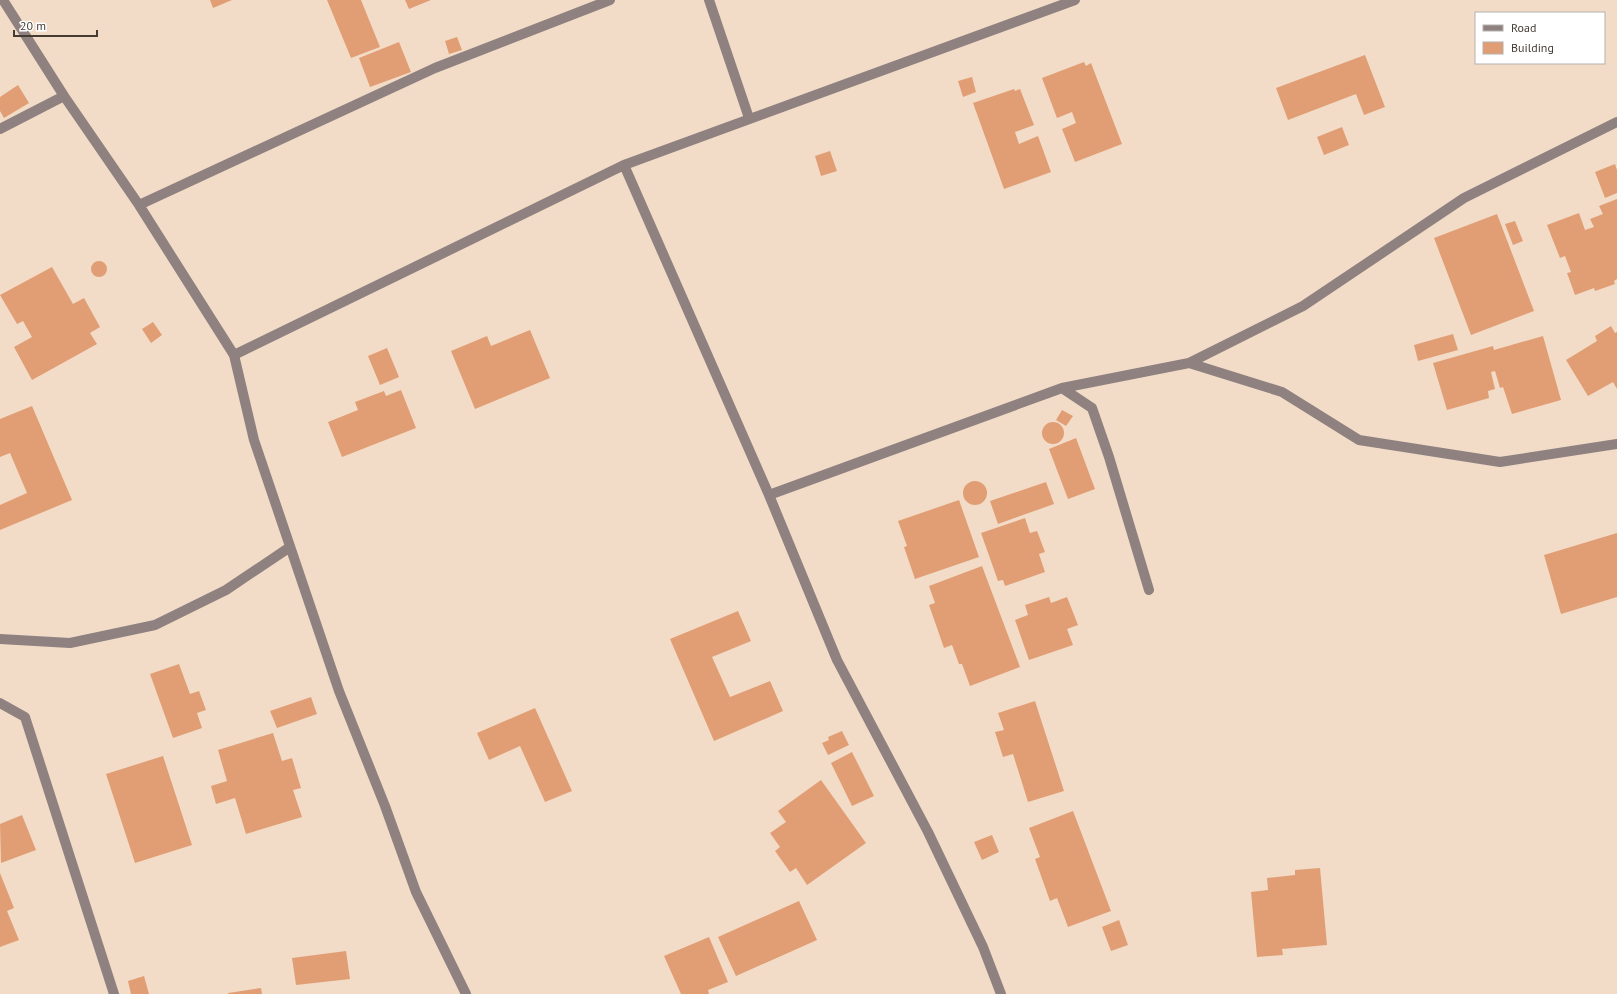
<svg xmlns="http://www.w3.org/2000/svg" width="1617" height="994" font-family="'PT Sans',sans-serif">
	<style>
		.building { fill: #e19e75 }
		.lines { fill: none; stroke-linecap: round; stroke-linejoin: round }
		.minor { stroke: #8e8180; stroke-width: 10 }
	</style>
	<rect width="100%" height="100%" fill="#f2dcc7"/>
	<!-- building -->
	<path class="building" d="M 210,0 L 232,0 L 213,8 Z
		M 327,0 L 361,0 L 380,47 L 351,58 Z
		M 405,0 L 431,0 L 409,9 Z
		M 457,37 L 462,50 L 449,54 L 445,41 Z
		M 399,42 L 411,72 L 370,87 L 359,58 Z
		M 1365,55 L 1385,107 L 1364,115 L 1356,94 L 1288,120 L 1276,88 Z
		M 1084,62 L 1086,66 L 1091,63 L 1122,144 L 1075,162 L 1062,129 L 1076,123 L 1072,112 L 1057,118 L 1042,78 Z
		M 972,77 L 976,92 L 963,97 L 958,81 Z
		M 18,85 L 29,103 L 4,118 L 0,111 L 0,97 Z
		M 1014,89 L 1015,91 L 1020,89 L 1034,125 L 1015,132 L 1019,144 L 1038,136 L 1051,172 L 1004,189 L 973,103 Z
		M 1342,127 L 1349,145 L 1324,155 L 1317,137 Z
		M 830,151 L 837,171 L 821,176 L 815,156 Z
		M 1615,164 L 1617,170 L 1617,193 L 1605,198 L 1595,172 Z
		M 1617,199 L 1617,279 L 1614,281 L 1615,284 L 1595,291 L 1594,288 L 1575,295 L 1567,273 L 1571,272 L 1565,256 L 1560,258 L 1547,225 L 1579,213 L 1585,230 L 1594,227 L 1590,219 L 1603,214 L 1599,206 Z
		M 1497,214 L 1534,311 L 1471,335 L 1434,238 Z
		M 1515,221 L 1523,241 L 1513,245 L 1505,224 Z
		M91 269a8 8 0 1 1 16 0a8 8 0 1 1-16 0Z
		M 52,267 L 73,304 L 84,298 L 100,327 L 90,333 L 97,344 L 32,380 L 14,347 L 32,337 L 23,321 L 17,324 L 0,295 Z
		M 153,322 L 162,335 L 151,343 L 142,329 Z
		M 1611,326 L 1615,333 L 1617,332 L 1617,389 L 1613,382 L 1588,396 L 1566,360 L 1597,341 L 1595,336 Z
		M 530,330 L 550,378 L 475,409 L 451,351 L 487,336 L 491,346 Z
		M 1453,334 L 1458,350 L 1418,361 L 1414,345 Z
		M 1543,336 L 1561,400 L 1512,414 L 1503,387 L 1500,388 L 1495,371 L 1491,372 L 1495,389 L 1488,391 L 1489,398 L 1447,410 L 1433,363 L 1493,346 L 1494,350 Z
		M 387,348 L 399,377 L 380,385 L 368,356 Z
		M 401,390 L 416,428 L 342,457 L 328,422 L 358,410 L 355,402 L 384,391 L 386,396 Z
		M 32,406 L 72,500 L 0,530 L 0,505 L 27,493 L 10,453 L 0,457 L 0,419 Z
		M 1062,410 L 1073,416 L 1066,426 L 1056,420 Z
		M1042 433a11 11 0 1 1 22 0a11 11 0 1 1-22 0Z
		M 1076,438 L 1095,489 L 1068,499 L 1049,449 Z
		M963 493a12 12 0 1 1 24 0a12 12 0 1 1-24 0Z
		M 1046,482 L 1054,504 L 998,524 L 990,501 Z
		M 959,500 L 979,557 L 915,579 L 904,547 L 907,546 L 898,521 Z
		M 1025,518 L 1030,533 L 1037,531 L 1045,552 L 1039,554 L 1045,572 L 1005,586 L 1003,580 L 998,581 L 981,533 Z
		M 1617,533 L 1617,597 L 1561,614 L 1544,555 Z
		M 982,566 L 1020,667 L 970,686 L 962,664 L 959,664 L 952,645 L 944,648 L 929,605 L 935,603 L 929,586 Z
		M 1049,597 L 1051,603 L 1067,597 L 1078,625 L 1067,629 L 1073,645 L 1029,660 L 1015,620 L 1028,615 L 1025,605 Z
		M 738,611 L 751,641 L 712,657 L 730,697 L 770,681 L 783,711 L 714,741 L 670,639 Z
		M 179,664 L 190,694 L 199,691 L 206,710 L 197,713 L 202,728 L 173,738 L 150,674 Z
		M 311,697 L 317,714 L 277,728 L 270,711 Z
		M 1035,701 L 1064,791 L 1028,802 L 1013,754 L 1003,757 L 995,732 L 1004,730 L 998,713 Z
		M 535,708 L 572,791 L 545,802 L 520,746 L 489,760 L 477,733 Z
		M 842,731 L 849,745 L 828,755 L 822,743 L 829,740 L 828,737 Z
		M 273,733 L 282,761 L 292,758 L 301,788 L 293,790 L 302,817 L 246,834 L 235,798 L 216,804 L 211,786 L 227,781 L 218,750 Z
		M 852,752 L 874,796 L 852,806 L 831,763 Z
		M 163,756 L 192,845 L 135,863 L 106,774 Z
		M 821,780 L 866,843 L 807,885 L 796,868 L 790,872 L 775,851 L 780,847 L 770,833 L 786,822 L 778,811 Z
		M 1073,811 L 1111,911 L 1068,927 L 1057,898 L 1050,901 L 1035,859 L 1040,857 L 1029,828 Z
		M 22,815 L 36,850 L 1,863 L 0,824 Z
		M 992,835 L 999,852 L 982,860 L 974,842 Z
		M 1320,868 L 1327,945 L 1282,949 L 1283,955 L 1257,957 L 1251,892 L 1268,890 L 1267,878 L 1295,875 L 1295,870 Z
		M 0,873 L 14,908 L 7,911 L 19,940 L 0,947 Z
		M 799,901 L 817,940 L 736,976 L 718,937 Z
		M 1119,920 L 1128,945 L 1111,951 L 1102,927 Z
		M 709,937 L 728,982 L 708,990 L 709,994 L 681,994 L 664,956 Z
		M 346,951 L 350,979 L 296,985 L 292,958 Z
		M 144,976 L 149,994 L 131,994 L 128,981 Z
		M 261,988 L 262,994 L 228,994 L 228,993 Z"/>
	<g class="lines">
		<!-- minor -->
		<path class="minor" d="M 3,0 L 64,96 L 139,205 L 234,355 L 254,440 L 339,691 L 385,806 L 416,892 L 466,994
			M 709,0 L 749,118
			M 0,129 L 64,96
			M 624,165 L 769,495 L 837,660 L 928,832 L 983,947 L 1001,994
			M 139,205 L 435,68 L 610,0
			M 234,355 L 624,165 L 1075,0
			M 1189,363 L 1303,306 L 1464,198 L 1617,122
			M 1062,388 L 1092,408 L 1109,457 L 1149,590
			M 769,495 L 1062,388 L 1189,363 L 1282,392 L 1359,440 L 1500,462 L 1617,444
			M 0,639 L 70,643 L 155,625 L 226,590 L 290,547
			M 0,703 L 25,717 L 114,994"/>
	</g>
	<!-- legend -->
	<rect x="1475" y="12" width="130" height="52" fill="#ffffff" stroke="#b4b1ad"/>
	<rect x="1483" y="25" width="20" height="6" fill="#8e8180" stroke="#b4b1ad"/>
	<text x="1511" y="32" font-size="12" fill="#443b33">Road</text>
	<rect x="1483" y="42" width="20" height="12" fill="#e19e75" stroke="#b4b1ad"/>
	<text x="1511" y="52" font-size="12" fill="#443b33">Building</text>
	<!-- scale -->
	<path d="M14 30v6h83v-6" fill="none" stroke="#443b33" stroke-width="2"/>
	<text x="20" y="30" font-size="12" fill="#443b33" stroke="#ffffff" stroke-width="3" paint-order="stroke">20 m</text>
</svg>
